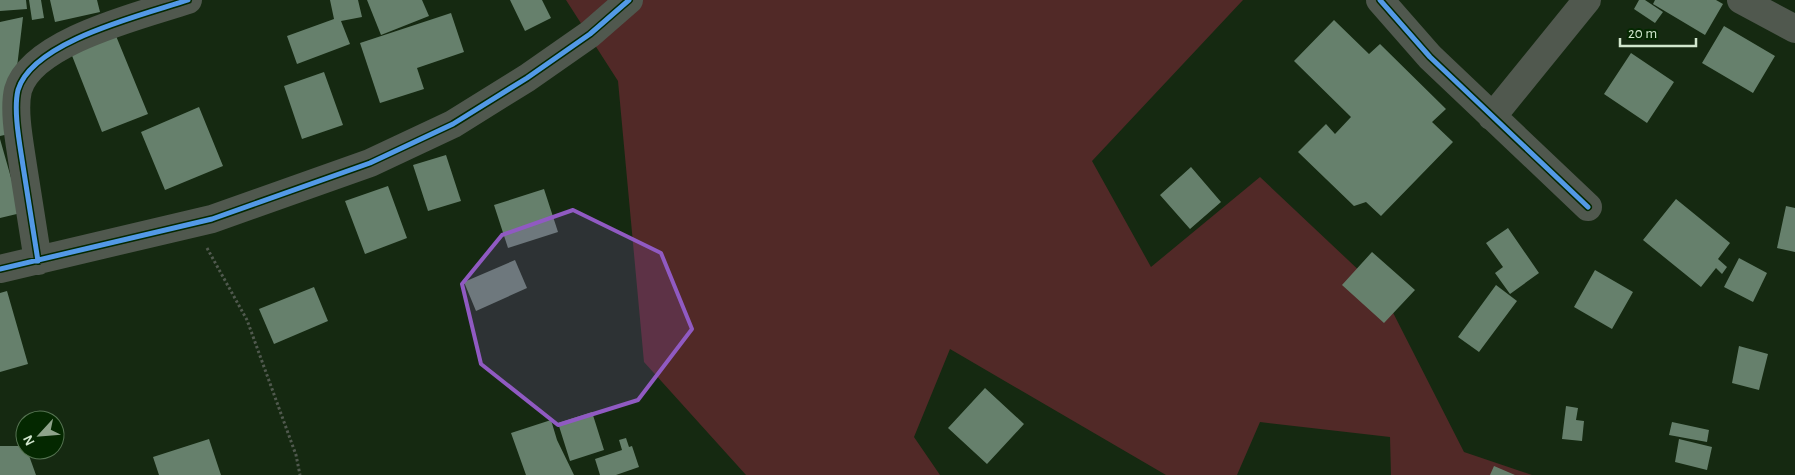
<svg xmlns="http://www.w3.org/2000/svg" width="1795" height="475" font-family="'Alegreya Sans',sans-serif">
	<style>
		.green { fill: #512927 }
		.building { fill: #66806c }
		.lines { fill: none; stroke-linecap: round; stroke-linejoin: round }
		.path { stroke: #50594e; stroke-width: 3; stroke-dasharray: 2.5 2.5; stroke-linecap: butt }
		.minor { stroke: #50584e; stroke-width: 28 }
		.cycleway-casing { stroke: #042800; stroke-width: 8 }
		.cycleway { stroke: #5399e6; stroke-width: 5 }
		.marked { fill: #905ac2; fill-opacity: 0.2; stroke: #905ac2; stroke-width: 4; stroke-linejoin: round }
	</style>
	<rect width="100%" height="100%" fill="#152911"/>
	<!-- green -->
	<path class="green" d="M 566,0 L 1243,0 L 1092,161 L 1151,267 L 1260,177 L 1383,293 L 1464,452 L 1532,475 L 1391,475 L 1390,437 L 1260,422 L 1237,475 L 1166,475 L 950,349 L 914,437 L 940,475 L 746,475 L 644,362 L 618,81 Z"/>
	<!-- building -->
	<path class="building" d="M 0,0 L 26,0 L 27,9 L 0,11 Z
		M 29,0 L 41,0 L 44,18 L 32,20 Z
		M 50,0 L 97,0 L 100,12 L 55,22 Z
		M 330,0 L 358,0 L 362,17 L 341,21 L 350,44 L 297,64 L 287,36 L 334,19 Z
		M 367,0 L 422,0 L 429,16 L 381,35 Z
		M 510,0 L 542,0 L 551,18 L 525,31 Z
		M 1639,0 L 1645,0 L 1663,12 L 1655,23 L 1634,9 Z
		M 1655,0 L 1716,0 L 1723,4 L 1705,35 L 1653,4 Z
		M 451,13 L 464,52 L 417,68 L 424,89 L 380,103 L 360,43 Z
		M 23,17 L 9,134 L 0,136 L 0,22 Z
		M 1334,20 L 1369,54 L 1380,44 L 1446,109 L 1432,122 L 1453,142 L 1381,216 L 1366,202 L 1354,206 L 1298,152 L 1326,124 L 1335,134 L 1351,117 L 1294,61 Z
		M 1724,26 L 1775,56 L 1753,93 L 1702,63 Z
		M 114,31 L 148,114 L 102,132 L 69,48 Z
		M 1631,53 L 1674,82 L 1647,123 L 1604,94 Z
		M 324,72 L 343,125 L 302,139 L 284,86 Z
		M 199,107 L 223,166 L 165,190 L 141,132 Z
		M 0,139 L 21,213 L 0,218 Z
		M 446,155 L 461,201 L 428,211 L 413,165 Z
		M 1191,167 L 1221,202 L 1190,229 L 1160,195 Z
		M 388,186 L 407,238 L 365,254 L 345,201 Z
		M 544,189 L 558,232 L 508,248 L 494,205 Z
		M 1676,199 L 1730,243 L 1718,259 L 1727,267 L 1722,274 L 1716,268 L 1701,287 L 1643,240 Z
		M 1786,206 L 1795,208 L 1795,252 L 1777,248 Z
		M 1508,228 L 1539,273 L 1510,294 L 1495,273 L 1503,267 L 1486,243 Z
		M 1372,252 L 1415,290 L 1384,323 L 1342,285 Z
		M 1739,258 L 1767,273 L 1753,302 L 1724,287 Z
		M 515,260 L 527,288 L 476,311 L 464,282 Z
		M 1595,270 L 1633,292 L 1612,329 L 1574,307 Z
		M 1496,285 L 1517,301 L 1479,352 L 1458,337 Z
		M 314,287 L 328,321 L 274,344 L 259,309 Z
		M 7,291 L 28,364 L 0,372 L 0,293 Z
		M 1739,346 L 1768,354 L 1759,390 L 1732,383 Z
		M 985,388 L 1024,424 L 987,464 L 948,428 Z
		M 1566,406 L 1578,408 L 1576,420 L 1584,421 L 1582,441 L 1562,439 Z
		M 592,412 L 604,450 L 570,461 L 558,423 Z
		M 551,420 L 557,440 L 574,475 L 526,475 L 511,433 Z
		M 1672,422 L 1709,430 L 1707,442 L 1669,435 Z
		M 626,438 L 629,447 L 632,446 L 639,467 L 616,475 L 600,475 L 595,459 L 622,450 L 619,440 Z
		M 209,439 L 221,475 L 159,475 L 153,457 Z
		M 1679,439 L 1712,447 L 1707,470 L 1675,462 Z
		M 0,446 L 25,446 L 25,450 L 27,450 L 36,475 L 0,475 Z
		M 1494,466 L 1515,475 L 1490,475 Z"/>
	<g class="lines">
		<!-- path -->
		<path class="path" d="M 207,248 L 247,320 L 296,455 L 300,475"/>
		<!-- minor -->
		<path class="minor" d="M 1380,0 L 1430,57 L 1588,207
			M 1741,0 L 1795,29
			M 1492,117 L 1587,0
			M 38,261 C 33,229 28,198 23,166 C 20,145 13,111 18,90 C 32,41 143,15 188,0
			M 0,269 L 212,219 L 370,163 L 453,124 L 527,78 L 590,34 L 629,0"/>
		<defs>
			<path id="cycleway" d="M 1380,0 L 1430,57 L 1588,207
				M 38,261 C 33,229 28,198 23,166 C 20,145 13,111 18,90 C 32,41 143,15 188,0
				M 0,269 L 212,219 L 370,163 L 453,124 L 527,78 L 590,34 L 629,0"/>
		</defs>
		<!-- cycleway casing -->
		<use href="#cycleway" class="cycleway-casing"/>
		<!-- cycleway -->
		<use href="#cycleway" class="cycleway"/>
	</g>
	<!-- marked area -->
	<path class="marked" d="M 573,210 L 661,253 L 692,329 L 638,400 L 558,425 L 481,364 L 462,284 L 502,235 Z"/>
	<!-- north arrow -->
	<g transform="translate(40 435) rotate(244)"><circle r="24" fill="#042800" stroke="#567452"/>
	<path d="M0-4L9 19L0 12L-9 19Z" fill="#8fa48b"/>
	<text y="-8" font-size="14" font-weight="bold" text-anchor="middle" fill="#d1e6cd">N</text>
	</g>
	<!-- scale -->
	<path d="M1620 38v8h76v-8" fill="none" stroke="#d1e6cd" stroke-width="2.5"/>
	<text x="1628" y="38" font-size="15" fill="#d1e6cd" stroke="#042800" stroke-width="4" paint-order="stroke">20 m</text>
</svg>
